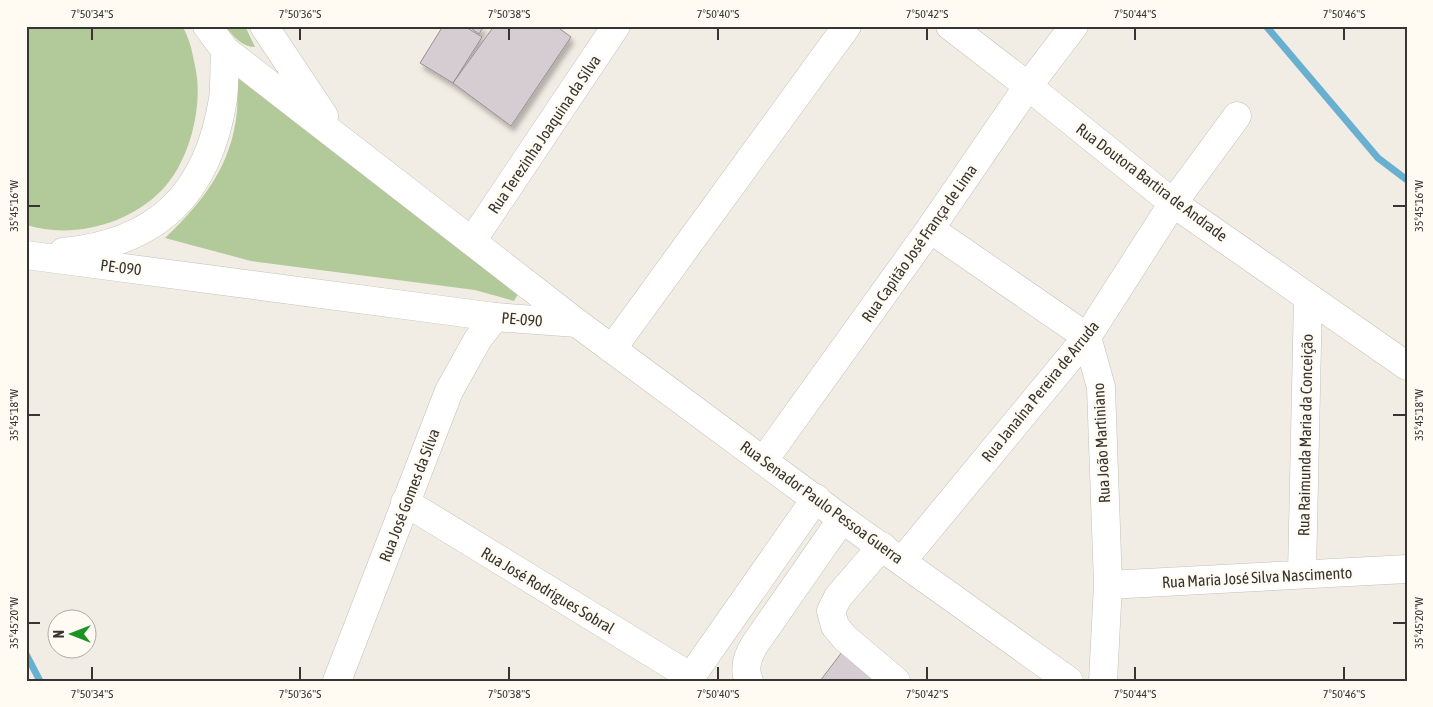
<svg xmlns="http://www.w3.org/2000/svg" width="1433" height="707" font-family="'Asap Condensed',sans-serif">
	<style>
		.green { fill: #b2c999 }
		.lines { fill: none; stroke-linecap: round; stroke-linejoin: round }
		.stream { stroke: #69b0d0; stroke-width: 7 }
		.building { fill: #d6cdd3; stroke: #988f95; filter: url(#shadow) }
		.minor-casing { stroke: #c3bfb6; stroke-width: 29 }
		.major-casing { stroke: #c3bfb6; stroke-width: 29 }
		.minor { stroke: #fff; stroke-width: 28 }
		.major { stroke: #fff; stroke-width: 28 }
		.ticks { fill: none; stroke: #373532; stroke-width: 2 }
		.labels { text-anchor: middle; stroke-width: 5; stroke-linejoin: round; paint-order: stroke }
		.street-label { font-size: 16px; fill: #373532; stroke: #fffbf3 }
		.neatline { fill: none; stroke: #373532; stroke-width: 2 }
		.ticks-label { font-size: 12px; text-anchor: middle; fill: #373532 }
	</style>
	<defs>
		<filter id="shadow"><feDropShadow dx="3" dy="5.5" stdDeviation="2.5" flood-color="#0004"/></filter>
	</defs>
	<rect width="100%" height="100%" fill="#f2ede4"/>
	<!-- green -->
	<path class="green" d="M 26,26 L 182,26 C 190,39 192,51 195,66 C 204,104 190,162 161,191 C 127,225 72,239 26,225 Z
		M 225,26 L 245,26 L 255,47 C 242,47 233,36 225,26 Z
		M 236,72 L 518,294 L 514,301 L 475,290 L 251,261 L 165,238 C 203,202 232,165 237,111 C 238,98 236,85 236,72 Z"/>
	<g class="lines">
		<!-- stream -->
		<path class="stream" d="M 1266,26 L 1378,158 L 1407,180
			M 26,654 L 40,681"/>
	</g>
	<!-- building -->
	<path class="building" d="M 443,26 L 464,26 L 482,37 L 453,83 L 420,63 Z
		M 468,26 L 484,26 L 479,34 Z
		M 494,26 L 556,26 L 571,37 L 511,126 L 453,83 Z
		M 842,652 L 880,681 L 820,681 Z"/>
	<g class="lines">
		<defs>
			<path id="minor" d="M 950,26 L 1028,86 L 1173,203 L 1407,366
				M 930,229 L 1087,337 L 1101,387 L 1108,585 L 1103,681
				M 472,241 L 616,26
				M 612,349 L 847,26
				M 764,460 L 930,229 L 1028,86 L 1074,26
				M 405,502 L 691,677
				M 882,546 L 838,597 L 831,611 L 835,626 L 845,638 L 896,681
				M 902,561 L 1087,337 L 1173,203 L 1237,116
				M 1302,574 L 1308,297
				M 1108,585 L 1407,569
				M 337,681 L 449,391 L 478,339 L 495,317
				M 688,681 L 816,498
				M 749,681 C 743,668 748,655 755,644 L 842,519"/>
			<path id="major" d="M 264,26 L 324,116
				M 225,50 L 577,323 L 842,519 L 1069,681
				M 63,252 C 158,243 208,193 223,99 C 225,83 224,66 225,50 L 207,26
				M 26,255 L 495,317 L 577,323"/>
		</defs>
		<!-- minor casing -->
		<use href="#minor" class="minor-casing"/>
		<!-- major casing -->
		<use href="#major" class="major-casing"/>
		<!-- minor -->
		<use href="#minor" class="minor"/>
		<!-- major -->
		<use href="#major" class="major"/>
	</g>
	<!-- ticks -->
	<path class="ticks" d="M 92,28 L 92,40M 300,28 L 300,40M 509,28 L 509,40M 718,28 L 718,40M 927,28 L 927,40M 1135,28 L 1135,40M 1344,28 L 1344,40M 28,206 L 40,206M 1393,206 L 1406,206M 28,415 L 40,415M 1393,415 L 1406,415M 28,623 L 40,623M 1393,623 L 1406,623M 92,667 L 92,680M 300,667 L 300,680M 509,667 L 509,680M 718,667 L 718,680M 927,667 L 927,680M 1135,667 L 1135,680M 1344,667 L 1344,680"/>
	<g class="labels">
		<!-- street labels -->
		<g class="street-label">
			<text transform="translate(544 134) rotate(-56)" y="6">Rua Terezinha Joaquina da Silva</text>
			<text transform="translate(1152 182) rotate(37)" y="6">Rua Doutora Bartira de Andrade</text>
			<text transform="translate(919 243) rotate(-55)" y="6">Rua Capitão José França de Lima</text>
			<text transform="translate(121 267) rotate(7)" y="6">PE-090</text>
			<text transform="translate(522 319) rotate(5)" y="6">PE-090</text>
			<text transform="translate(1040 391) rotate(-51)" y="6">Rua Janaína Pereira de Arruda</text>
			<text transform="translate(1305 435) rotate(-89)" y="6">Rua Raimunda Maria da Conceição</text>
			<text transform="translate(1101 443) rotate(-93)" y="6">Rua João Martiniano</text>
			<text transform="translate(409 495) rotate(-69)" y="6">Rua José Gomes da Silva</text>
			<text transform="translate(822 502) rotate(36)" y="6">Rua Senador Paulo Pessoa Guerra</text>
			<text transform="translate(1257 577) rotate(-3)" y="6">Rua Maria José Silva Nascimento</text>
			<text transform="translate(548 590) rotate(31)" y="6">Rua José Rodrigues Sobral</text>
		</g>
	</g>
	<!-- border -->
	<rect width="1433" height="707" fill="none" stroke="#fffbf3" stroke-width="55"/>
	<!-- north arrow -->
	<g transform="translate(72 634) rotate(270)"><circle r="24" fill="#fffbf3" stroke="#afaca6"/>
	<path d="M0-4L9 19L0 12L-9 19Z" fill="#1b9424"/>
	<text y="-8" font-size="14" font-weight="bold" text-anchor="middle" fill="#373532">N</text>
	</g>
	<rect x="28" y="28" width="1378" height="652" class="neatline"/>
	<g class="ticks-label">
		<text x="92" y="18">7°50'34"S</text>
		<text x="300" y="18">7°50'36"S</text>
		<text x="509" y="18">7°50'38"S</text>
		<text x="718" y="18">7°50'40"S</text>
		<text x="927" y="18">7°50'42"S</text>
		<text x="1135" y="18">7°50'44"S</text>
		<text x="1344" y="18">7°50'46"S</text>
		<text transform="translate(1419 206) rotate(-90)" y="4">35°45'16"W</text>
		<text transform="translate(14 206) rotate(-90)" y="4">35°45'16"W</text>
		<text transform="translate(1419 415) rotate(-90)" y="4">35°45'18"W</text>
		<text transform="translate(14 415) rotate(-90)" y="4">35°45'18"W</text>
		<text transform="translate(1419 623) rotate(-90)" y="4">35°45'20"W</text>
		<text transform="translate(14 623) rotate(-90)" y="4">35°45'20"W</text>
		<text x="92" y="698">7°50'34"S</text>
		<text x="300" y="698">7°50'36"S</text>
		<text x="509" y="698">7°50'38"S</text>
		<text x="718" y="698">7°50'40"S</text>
		<text x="927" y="698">7°50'42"S</text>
		<text x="1135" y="698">7°50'44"S</text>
		<text x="1344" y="698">7°50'46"S</text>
	</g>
</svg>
